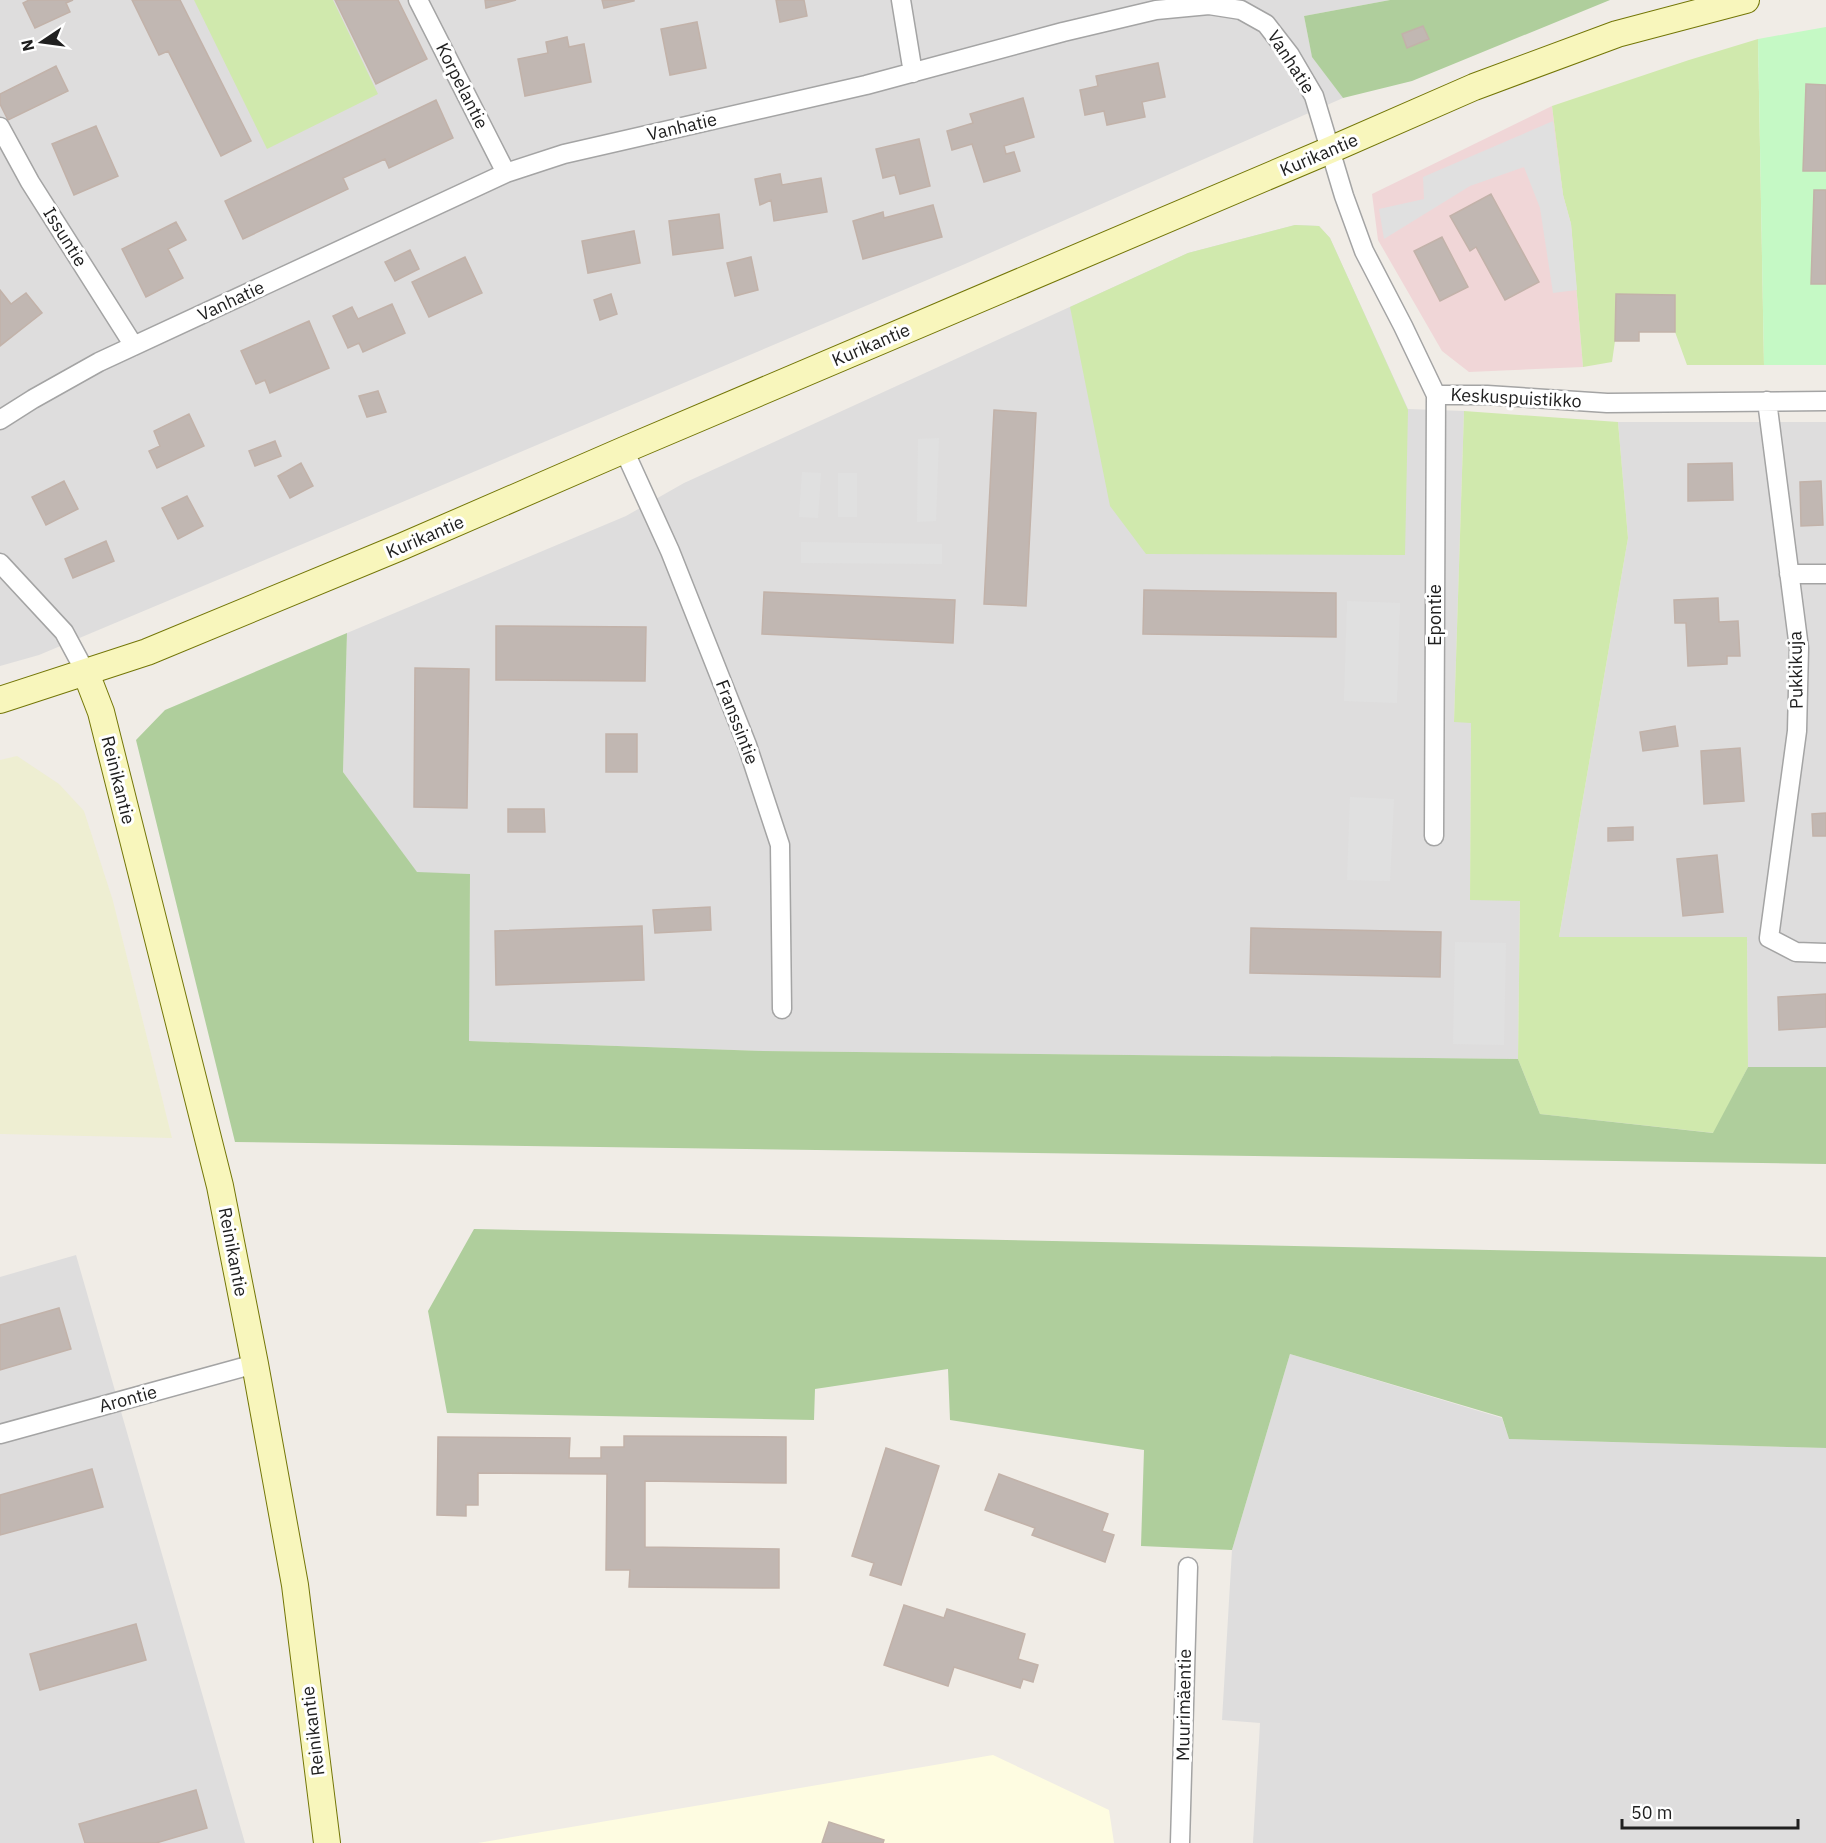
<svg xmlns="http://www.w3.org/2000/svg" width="1826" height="1843" font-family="'IBM Plex Sans',sans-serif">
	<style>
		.residential { fill: #dedddd }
		.commercial { fill: #f0d6d7 }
		.education { fill: #fefce1 }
		.farmland { fill: #eeeed2 }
		.grass { fill: #d0e9ad }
		.forest { fill: #afce9c }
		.park { fill: #c5f9c5 }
		.parking { fill: #e0e0e0 }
		.building { fill: #c1b7b2; stroke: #c2b2a9; stroke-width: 1.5 }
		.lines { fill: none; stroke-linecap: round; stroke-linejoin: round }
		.street-casing { stroke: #a4a4a4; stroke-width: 21 }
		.secondary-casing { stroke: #737607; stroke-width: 28 }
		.street { stroke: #fff; stroke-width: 18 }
		.secondary { stroke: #f8f6bc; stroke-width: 26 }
		.labels { text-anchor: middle; stroke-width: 6; stroke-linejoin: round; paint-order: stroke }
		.street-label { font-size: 18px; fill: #202020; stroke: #fff }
	</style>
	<rect width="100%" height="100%" fill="#f0ece6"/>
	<!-- residential -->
	<path class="residential" d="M 0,0 L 1390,0 L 1304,16 L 1312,56 L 1343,98 L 965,264 L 400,503 L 39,655 L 0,666 Z
		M 1295,225 L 1319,226 L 1330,238 L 1408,409 L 1464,411 L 1454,722 L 1471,722 L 1470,899 L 1520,900 L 1518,1059 L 763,1051 L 468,1041 L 470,874 L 417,873 L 343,772 L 347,633 L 626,516 L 684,483 L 1188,253 Z
		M 1618,422 L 1826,422 L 1826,1067 L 1748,1067 L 1747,937 L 1559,937 L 1628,538 Z
		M 76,1255 L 245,1843 L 0,1843 L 0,1277 Z
		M 1290,1354 L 1502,1418 L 1509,1439 L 1826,1448 L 1826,1843 L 1253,1843 L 1260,1723 L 1222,1720 L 1232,1550 Z"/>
	<!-- commercial -->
	<path class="commercial" d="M 1552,106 L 1563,195 L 1571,224 L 1583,367 L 1469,372 L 1442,351 L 1378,240 L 1372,194 Z"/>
	<!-- education -->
	<path class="education" d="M 993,1755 L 1109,1810 L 1114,1843 L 478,1843 Z"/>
	<!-- farmland -->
	<path class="farmland" d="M 17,756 L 59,784 L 84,811 L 113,901 L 172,1138 L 0,1134 L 0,760 Z"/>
	<!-- grass -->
	<path class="grass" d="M 194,0 L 333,0 L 378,94 L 267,149 Z
		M 1758,39 L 1764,365 L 1687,365 L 1675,332 L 1675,295 L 1616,294 L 1615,341 L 1612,362 L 1583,367 L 1571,224 L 1563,195 L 1552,106 L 1689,60 Z
		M 1295,225 L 1319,226 L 1330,238 L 1408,410 L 1405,555 L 1146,554 L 1110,506 L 1070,307 L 1188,253 Z
		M 1464,411 L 1618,422 L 1628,538 L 1559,937 L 1747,937 L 1748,1067 L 1714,1133 L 1540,1114 L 1518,1059 L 1520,901 L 1470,900 L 1471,723 L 1454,722 Z"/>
	<!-- forest -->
	<path class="forest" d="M 1390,0 L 1610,0 L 1412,81 L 1343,98 L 1312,57 L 1304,16 Z
		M 347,633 L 343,772 L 417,872 L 470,874 L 469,1041 L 763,1051 L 1518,1059 L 1540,1114 L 1713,1133 L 1748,1067 L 1826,1067 L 1826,1164 L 235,1142 L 136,740 L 165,710 Z
		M 474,1229 L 1826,1257 L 1826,1448 L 1509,1439 L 1502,1417 L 1290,1354 L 1232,1550 L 1141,1546 L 1144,1450 L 950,1420 L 948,1369 L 815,1389 L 814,1420 L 447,1413 L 428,1311 Z"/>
	<!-- park -->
	<path class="park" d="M 1826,27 L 1826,365 L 1764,365 L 1758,39 Z"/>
	<!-- parking -->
	<path class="parking" d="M 1553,121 L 1563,195 L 1571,224 L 1577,290 L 1553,293 L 1540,208 L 1524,167 L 1470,186 L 1384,239 L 1379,209 L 1424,199 L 1423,177 Z
		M 939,438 L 936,521 L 917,522 L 918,439 Z
		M 802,472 L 821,473 L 818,518 L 799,517 Z
		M 838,473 L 857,473 L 857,517 L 838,517 Z
		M 801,542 L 942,544 L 942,564 L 801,563 Z
		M 1347,601 L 1400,603 L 1397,703 L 1344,701 Z
		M 1350,797 L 1394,799 L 1390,881 L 1347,880 Z
		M 1455,942 L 1506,943 L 1504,1045 L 1453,1044 Z"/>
	<!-- building -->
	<path class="building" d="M 29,0 L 73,0 L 66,3 L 70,12 L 35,28 L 23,3 Z
		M 132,0 L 180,0 L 251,141 L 221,156 L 168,51 L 159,55 Z
		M 335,0 L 398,0 L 427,59 L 376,84 Z
		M 485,0 L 516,0 L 486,8 Z
		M 602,0 L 634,0 L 634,1 L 604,8 Z
		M 776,0 L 804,0 L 807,16 L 780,22 Z
		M 697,22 L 706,68 L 670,75 L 661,29 Z
		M 1423,26 L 1429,39 L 1407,48 L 1402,34 Z
		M 567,37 L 569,47 L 584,44 L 591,82 L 525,96 L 518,59 L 548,53 L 546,42 Z
		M 1158,63 L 1165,97 L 1142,102 L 1145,117 L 1107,125 L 1104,111 L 1085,115 L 1080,90 L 1098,86 L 1096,76 Z
		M 56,66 L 68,91 L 8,120 L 0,104 L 0,94 Z
		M 1806,84 L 1826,85 L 1826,171 L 1803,171 Z
		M 1023,98 L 1034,137 L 1004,146 L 1006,154 L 1014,152 L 1020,171 L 984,182 L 972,144 L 952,150 L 947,131 L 973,123 L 970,114 Z
		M 436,100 L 453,138 L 389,168 L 385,159 L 343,178 L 348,189 L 243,239 L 225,201 Z
		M 96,126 L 118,176 L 74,195 L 52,144 Z
		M 919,139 L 930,186 L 900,194 L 895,175 L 883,178 L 876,149 Z
		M 780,174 L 782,185 L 821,178 L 827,212 L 774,221 L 771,200 L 760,205 L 755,179 Z
		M 1814,190 L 1826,190 L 1826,284 L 1811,284 Z
		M 1491,194 L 1539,282 L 1505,300 L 1476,247 L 1470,251 L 1450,216 Z
		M 933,205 L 942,237 L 863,259 L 853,221 L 883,212 L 884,218 Z
		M 719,214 L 723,248 L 673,255 L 669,221 Z
		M 176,222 L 186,240 L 168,249 L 183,278 L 146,297 L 122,249 Z
		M 634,231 L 640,263 L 588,273 L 582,241 Z
		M 1442,237 L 1468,287 L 1440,301 L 1414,251 Z
		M 410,250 L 419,269 L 395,281 L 385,262 Z
		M 465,257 L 482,293 L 429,317 L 412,282 Z
		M 751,257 L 758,290 L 735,296 L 727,263 Z
		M 0,290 L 11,304 L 26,293 L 42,313 L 0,346 Z
		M 611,294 L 617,314 L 600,320 L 594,300 Z
		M 1616,294 L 1675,295 L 1675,332 L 1639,332 L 1639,341 L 1615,341 Z
		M 392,304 L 405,333 L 363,352 L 359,343 L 348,348 L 333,316 L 352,307 L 358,319 Z
		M 309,321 L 329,368 L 270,393 L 265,380 L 256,384 L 241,351 Z
		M 378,391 L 386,412 L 367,417 L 359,396 Z
		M 994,410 L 1036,413 L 1026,606 L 984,604 Z
		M 189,414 L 204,446 L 157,468 L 149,451 L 160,446 L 154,431 Z
		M 275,441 L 281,456 L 255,466 L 249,451 Z
		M 301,463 L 313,486 L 290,498 L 278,476 Z
		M 1732,463 L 1733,500 L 1688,501 L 1688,464 Z
		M 64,481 L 78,509 L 46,525 L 32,497 Z
		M 1821,481 L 1823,525 L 1801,526 L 1800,482 Z
		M 187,496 L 203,526 L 178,539 L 162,508 Z
		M 106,541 L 114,561 L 73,578 L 65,559 Z
		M 1144,590 L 1336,593 L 1336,637 L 1143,634 Z
		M 764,592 L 955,600 L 953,643 L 762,634 Z
		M 1718,598 L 1719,622 L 1738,621 L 1740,656 L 1727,656 L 1727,664 L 1688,666 L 1686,623 L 1675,623 L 1674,600 Z
		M 496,626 L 646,627 L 645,681 L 496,680 Z
		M 415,668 L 469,669 L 467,808 L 414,807 Z
		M 1675,726 L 1678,746 L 1643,751 L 1640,732 Z
		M 606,734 L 637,734 L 637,772 L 606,772 Z
		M 1740,748 L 1744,801 L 1704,804 L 1701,751 Z
		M 508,809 L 544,809 L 545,832 L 508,832 Z
		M 1826,813 L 1826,836 L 1813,836 L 1812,814 Z
		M 1633,827 L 1633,840 L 1608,841 L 1608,828 Z
		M 1717,855 L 1723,912 L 1683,916 L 1677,859 Z
		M 710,907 L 711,930 L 655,933 L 653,910 Z
		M 642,926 L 644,980 L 496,985 L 495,931 Z
		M 1251,928 L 1441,932 L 1440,977 L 1250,973 Z
		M 1826,994 L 1826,1027 L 1779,1030 L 1778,997 Z
		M 59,1308 L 71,1349 L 0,1370 L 0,1325 Z
		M 624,1436 L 786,1437 L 786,1483 L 645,1481 L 645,1547 L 779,1549 L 779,1588 L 629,1587 L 630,1570 L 606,1570 L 607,1474 L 478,1473 L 478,1505 L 466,1505 L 466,1516 L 437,1515 L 438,1437 L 570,1438 L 569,1458 L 601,1458 L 601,1447 L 624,1447 Z
		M 886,1448 L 939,1466 L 901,1585 L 870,1575 L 874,1563 L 852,1556 Z
		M 92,1469 L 103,1507 L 0,1535 L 0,1495 Z
		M 999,1474 L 1108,1514 L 1102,1531 L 1114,1535 L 1105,1562 L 1032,1535 L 1035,1528 L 985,1510 Z
		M 904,1605 L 944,1618 L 947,1609 L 1025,1634 L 1018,1659 L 1038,1665 L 1033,1682 L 1023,1679 L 1020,1688 L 954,1667 L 948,1686 L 884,1665 Z
		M 136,1624 L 146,1660 L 40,1690 L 30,1654 Z
		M 196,1790 L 207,1828 L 156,1843 L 85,1843 L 79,1824 Z
		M 829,1822 L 884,1840 L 883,1843 L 822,1843 Z"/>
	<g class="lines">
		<defs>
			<path id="street" d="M 418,0 L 506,173
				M 901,0 L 913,73
				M 0,127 L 30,182 L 134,346
				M 1436,395 L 1487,395 L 1607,403 L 1826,401
				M 1767,401 L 1799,648 L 1797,731 L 1769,938 L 1796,952 L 1826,953
				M 0,420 L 33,399 L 99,362 L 506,173 L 564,154 L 866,85 L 1063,32 L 1156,10 L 1209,5 L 1241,10 L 1266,24 L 1290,55 L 1314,96 L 1344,196 L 1364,251 L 1403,326 L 1436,395 L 1434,836
				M 624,450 L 670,551 L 747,745 L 780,845 L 782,1009
				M 0,563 L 64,632 L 86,673
				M 1789,574 L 1826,574
				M 0,1434 L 255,1364
				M 1180,1843 L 1188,1567"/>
			<path id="secondary" d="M 86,673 L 101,712 L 220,1186 L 255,1364 L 295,1585 L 327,1843
				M 0,700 L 147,652 L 403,546 L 624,450 L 1330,150 L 1474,87 L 1617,34 L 1746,0"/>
		</defs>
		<!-- street casing -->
		<use href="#street" class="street-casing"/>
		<!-- secondary casing -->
		<use href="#secondary" class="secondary-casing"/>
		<!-- street -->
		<use href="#street" class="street"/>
		<!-- secondary -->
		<use href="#secondary" class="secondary"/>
	</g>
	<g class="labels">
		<!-- street labels -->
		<g class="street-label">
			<text transform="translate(1291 62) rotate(57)" y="6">Vanhatie</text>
			<text transform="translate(462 86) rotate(63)" y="6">Korpelantie</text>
			<text transform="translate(682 127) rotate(-13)" y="6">Vanhatie</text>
			<text transform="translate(1319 155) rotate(-23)" y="6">Kurikantie</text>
			<text transform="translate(65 237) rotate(58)" y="6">Issuntie</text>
			<text transform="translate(231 301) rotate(-25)" y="6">Vanhatie</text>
			<text transform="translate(871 345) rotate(-23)" y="6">Kurikantie</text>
			<text transform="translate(1516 398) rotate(3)" y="6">Keskuspuistikko</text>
			<text transform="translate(425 537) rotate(-23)" y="6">Kurikantie</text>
			<text transform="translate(1435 615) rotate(-90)" y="6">Epontie</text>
			<text transform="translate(1796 670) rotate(-91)" y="6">Pukkikuja</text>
			<text transform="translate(737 722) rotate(69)" y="6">Franssintie</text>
			<text transform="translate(118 780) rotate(76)" y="6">Reinikantie</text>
			<text transform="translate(233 1252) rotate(79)" y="6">Reinikantie</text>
			<text transform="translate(128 1399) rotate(-15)" y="6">Arontie</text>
			<text transform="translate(1184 1705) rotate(-89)" y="6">Muurimäentie</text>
			<text transform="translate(313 1731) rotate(-97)" y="6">Reinikantie</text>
		</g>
	</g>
	<!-- north arrow -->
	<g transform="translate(42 42) rotate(257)" stroke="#ffffff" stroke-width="4.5" paint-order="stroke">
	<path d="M0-4.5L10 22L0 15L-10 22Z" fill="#202020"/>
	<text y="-9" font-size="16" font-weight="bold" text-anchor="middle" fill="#202020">N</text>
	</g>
	<!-- scale -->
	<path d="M1622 1819v9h176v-9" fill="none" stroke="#202020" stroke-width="3"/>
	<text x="1631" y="1819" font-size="18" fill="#202020" stroke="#ffffff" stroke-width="4.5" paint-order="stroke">50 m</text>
</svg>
